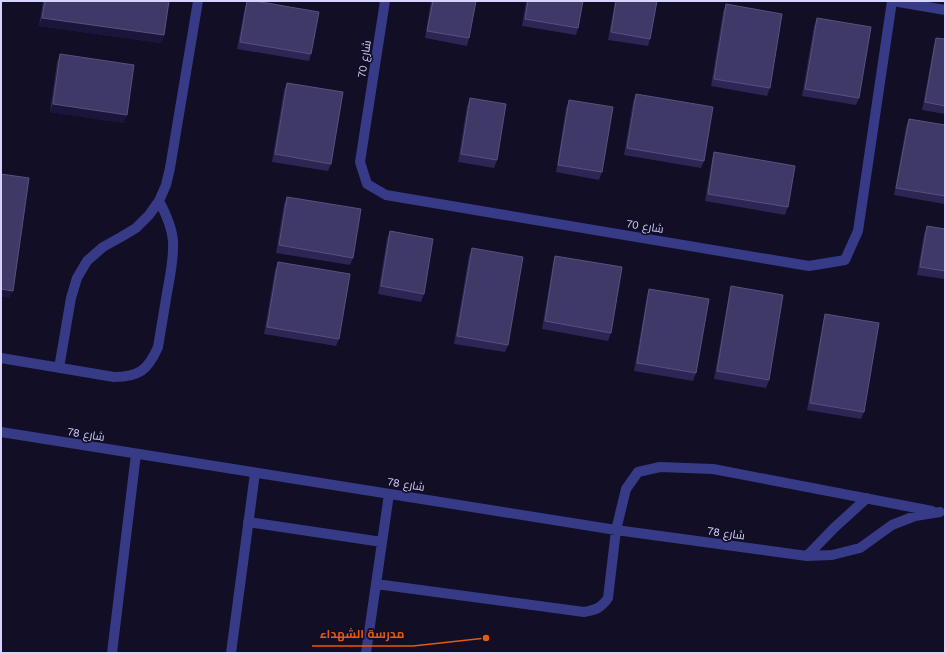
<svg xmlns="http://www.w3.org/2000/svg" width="946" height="654" font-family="'Work Sans',Cairo,sans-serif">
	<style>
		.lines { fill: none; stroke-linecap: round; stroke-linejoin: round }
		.minor { stroke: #373a87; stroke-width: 10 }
		.wall { fill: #2d2655 }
		.shaded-wall { fill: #1a153a }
		.building { fill: #3f3967; stroke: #57517f }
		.labels { text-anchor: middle; stroke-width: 3.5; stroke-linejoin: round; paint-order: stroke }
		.street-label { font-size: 11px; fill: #d6d3ff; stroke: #110e26 }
		.leader { fill: none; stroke: #e8590c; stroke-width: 1.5 }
		.callout-dot { fill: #e8590c; stroke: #110e26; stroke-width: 1.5 }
		.callout-label { font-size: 12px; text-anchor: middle; font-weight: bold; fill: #e8590c; stroke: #110e26; stroke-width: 3.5; stroke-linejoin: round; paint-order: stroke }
	</style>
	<rect width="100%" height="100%" fill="#110e26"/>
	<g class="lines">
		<!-- minor -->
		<path class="minor" d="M 385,1 L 360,162 L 367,184 L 386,195 L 809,266 L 845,260 L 858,231 L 892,1
			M 893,1 L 945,10
			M 1,358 L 114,377 C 139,377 148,370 158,347 C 161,329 164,311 167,293 C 170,276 174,259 173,241 C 172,227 166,214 159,201
			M 59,368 L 71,298 L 77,278 L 87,261 L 103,247 L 121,237 L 136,228 L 149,215 L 159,201 L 166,185 L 170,168 L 198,1
			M 1,432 L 616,530 L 807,556 L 832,555 L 860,548 L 892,525 L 915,516 L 940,512
			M 248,522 L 382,542
			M 807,556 L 834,528 L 867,498
			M 376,584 L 584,612 C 596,610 601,608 608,598 L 616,530 L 626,489 L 638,472 L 660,467 L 713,469 L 932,511
			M 112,653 L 136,454
			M 231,653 L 255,473
			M 366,653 L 389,494"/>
	</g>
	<!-- wall -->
	<path class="wall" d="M 43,1 L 169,1 L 164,35 L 161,43 L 39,26 Z
		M 247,1 L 311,54 L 309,61 L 237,49 L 245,7 Z
		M 431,1 L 476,1 L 469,38 L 467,46 L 425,38 Z
		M 526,1 L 583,1 L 578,28 L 576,35 L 522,26 Z
		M 615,1 L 657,1 L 650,39 L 648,46 L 608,40 Z
		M 726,4 L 770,88 L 767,96 L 711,86 L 723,12 Z
		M 817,18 L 859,98 L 856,105 L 802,96 L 814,26 Z
		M 936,38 L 945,39 L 945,114 L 922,110 L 934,45 Z
		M 60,54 L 124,123 L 50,112 L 57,62 Z
		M 287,83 L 331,164 L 328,171 L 272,162 L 284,90 Z
		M 636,94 L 704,161 L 701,168 L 624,155 L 633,102 Z
		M 470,98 L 497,160 L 494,168 L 458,162 L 467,106 Z
		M 569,100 L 602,172 L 599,180 L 556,172 L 566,108 Z
		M 909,119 L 945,125 L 945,201 L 944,204 L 894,195 L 906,127 Z
		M 714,152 L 788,207 L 785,215 L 705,201 L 712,160 Z
		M 287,197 L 353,258 L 350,265 L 276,253 L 284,204 Z
		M 927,226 L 945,229 L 945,279 L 917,275 L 924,234 Z
		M 390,231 L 424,294 L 421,302 L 378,294 L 387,239 Z
		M 472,248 L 508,345 L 505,352 L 454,344 L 469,256 Z
		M 555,256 L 611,333 L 608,341 L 542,329 L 553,263 Z
		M 278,262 L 339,339 L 336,346 L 264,334 L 275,270 Z
		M 731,286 L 769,380 L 766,388 L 714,379 L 729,294 Z
		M 649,289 L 696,373 L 693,381 L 634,371 L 647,296 Z
		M 825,314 L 864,412 L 861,419 L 807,410 L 823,322 Z"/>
	<!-- shaded-wall -->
	<path class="shaded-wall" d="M 42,18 L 164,35 L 161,43 L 39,26 Z
		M 53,104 L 127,115 L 124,123 L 50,112 Z
		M 1,289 L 13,291 L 10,298 L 1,297 Z"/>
	<!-- building -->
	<path class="building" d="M 45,1 L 169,1 L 164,35 L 42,18 Z
		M 247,1 L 255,1 L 319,12 L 311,54 L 240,42 Z
		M 433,1 L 476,1 L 469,38 L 427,31 Z
		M 528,1 L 583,1 L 578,28 L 525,19 Z
		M 616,1 L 657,1 L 650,39 L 611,32 Z
		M 726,4 L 782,14 L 770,88 L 714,79 Z
		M 817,18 L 871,27 L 859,98 L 805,89 Z
		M 936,38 L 945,39 L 945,106 L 925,102 Z
		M 60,54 L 134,65 L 127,115 L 53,104 Z
		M 287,83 L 343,92 L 331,164 L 275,154 Z
		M 636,94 L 713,107 L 704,161 L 627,148 Z
		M 470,98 L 506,104 L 497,160 L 461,154 Z
		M 569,100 L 613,107 L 602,172 L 558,165 Z
		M 909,119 L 945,125 L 945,196 L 896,188 Z
		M 714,152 L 795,166 L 788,207 L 708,194 Z
		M 1,174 L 29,178 L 13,291 L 1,289 Z
		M 287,197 L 361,209 L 353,258 L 279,245 Z
		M 927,226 L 945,229 L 945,271 L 920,267 Z
		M 390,231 L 433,239 L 424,294 L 381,286 Z
		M 472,248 L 523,257 L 508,345 L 457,336 Z
		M 555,256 L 622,267 L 611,333 L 545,321 Z
		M 278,262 L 350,274 L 339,339 L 267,327 Z
		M 731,286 L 783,295 L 769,380 L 717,371 Z
		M 649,289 L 709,299 L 696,373 L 637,363 Z
		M 825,314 L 879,323 L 864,412 L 810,403 Z"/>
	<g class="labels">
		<!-- street labels -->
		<g class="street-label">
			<text transform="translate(364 59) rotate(-81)" y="4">شارع 70</text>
			<text transform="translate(645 226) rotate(9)" y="4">شارع 70</text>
			<text transform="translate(86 434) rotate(9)" y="4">شارع 78</text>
			<text transform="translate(406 484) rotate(9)" y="4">شارع 78</text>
			<text transform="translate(726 533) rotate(8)" y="4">شارع 78</text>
		</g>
	</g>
	<!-- callouts -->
	<path class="leader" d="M486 638L413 646H312"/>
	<circle class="callout-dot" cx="486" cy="638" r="4"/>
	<g class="callout-label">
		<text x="362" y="638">مدرسة الشهداء</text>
	</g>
	<!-- border -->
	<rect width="946" height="654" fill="none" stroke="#d6d3ff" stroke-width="4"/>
</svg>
